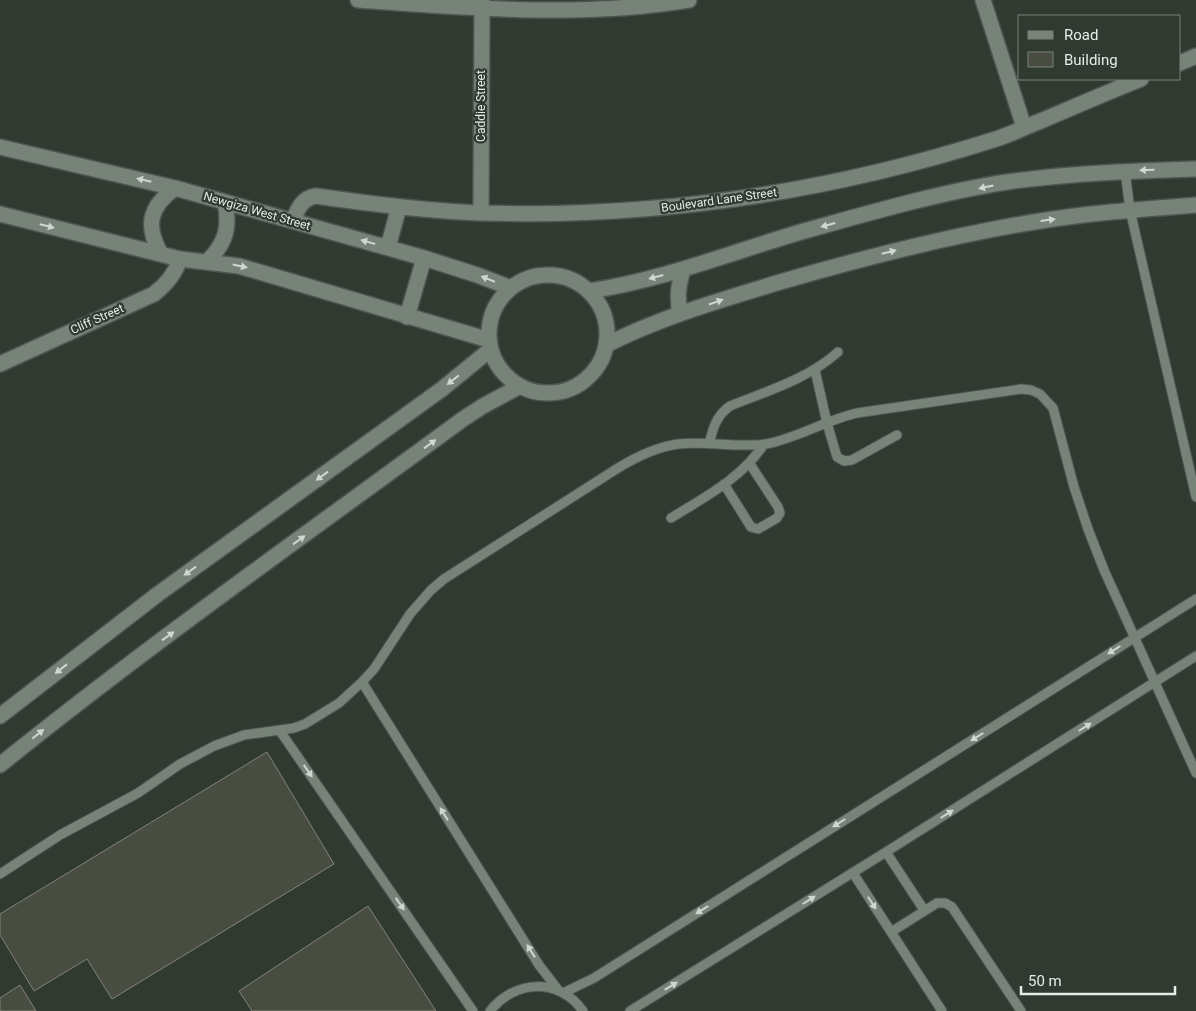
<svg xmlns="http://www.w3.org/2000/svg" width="1196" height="1011" font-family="Roboto,sans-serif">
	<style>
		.building { fill: #494d41; stroke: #818577 }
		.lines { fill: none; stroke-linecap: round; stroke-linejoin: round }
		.lane-casing { stroke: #4d564e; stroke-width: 11 }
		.street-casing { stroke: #4d564e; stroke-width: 18 }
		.lane { stroke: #778378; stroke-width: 9 }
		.street { stroke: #778378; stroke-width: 15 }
		.oneway { fill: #cfd7d0 }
		.labels { text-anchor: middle; stroke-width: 4.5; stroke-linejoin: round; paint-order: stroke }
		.street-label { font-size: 12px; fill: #e5ece6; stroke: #303a31 }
	</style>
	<rect width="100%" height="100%" fill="#303a31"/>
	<!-- building -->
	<path class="building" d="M 267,752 L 334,864 L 112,999 L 87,959 L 34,991 L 0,935 L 0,914 Z
		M 368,906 L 436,1011 L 252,1011 L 239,991 Z
		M 20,985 L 36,1011 L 0,1011 L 0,998 Z"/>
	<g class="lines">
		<defs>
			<path id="lane" d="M 1125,171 L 1130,210 L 1196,497
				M 815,370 L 827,423 L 837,457 L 844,461 L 852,460 L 897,435
				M 709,444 C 713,428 716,416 730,406 C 767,391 808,379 838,352
				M 724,484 L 751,527 L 758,529 L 777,518 L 780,513 L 778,507 L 750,464
				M 671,518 C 705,497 742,478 764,444
				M 362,682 L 539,965 L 559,991
				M 280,731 L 473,1011
				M 886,852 L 924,910
				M 853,873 L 942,1011
				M 0,874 L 60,835 L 138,793 L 180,764 L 214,746 L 244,735 L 294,728 L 305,724 L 339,703 L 362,682 L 374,669 L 410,614 L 431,590 L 444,579 L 618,468 C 636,457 657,447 678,444 C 708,441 737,448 766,444 C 798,438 826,420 857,413 L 1021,389 L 1031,390 L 1040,394 L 1053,408 L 1074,487 L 1088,529 L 1104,570 L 1196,773
				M 891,932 L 937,903 L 945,903 L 952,907 L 1021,1011
				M 563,993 L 594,978 L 1196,599
				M 490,1011 C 514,980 559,977 583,1011
				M 630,1011 L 886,852 L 1196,656"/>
			<path id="street" d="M 358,0 C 468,8 579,18 689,0
				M 983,0 L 1024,127
				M 1180,63 L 1196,56
				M 0,147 L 175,188 L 424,258 L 477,275 L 511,288
				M 481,213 L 482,0
				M 0,214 L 180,259 L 239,266 L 489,340
				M 293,220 C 298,209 302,198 316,196 C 371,204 426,211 481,213 C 655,218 830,192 996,139 C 1012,134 1027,126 1043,120 C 1076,106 1108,92 1141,79
				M 388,247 L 399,207
				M 161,254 C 145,226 149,207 175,188
				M 208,261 C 226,242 230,228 225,202
				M489 334a59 59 0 1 1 118 0a59 59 0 1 1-118 0Z
				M 589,291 C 663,280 732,252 804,231 C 869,213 941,192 1007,182 C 1069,173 1133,171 1196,169
				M 680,314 C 677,298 678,286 683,270
				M 407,317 L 424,258
				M 606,345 C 661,317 721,300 780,282 C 863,258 948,236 1034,222 C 1087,213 1142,209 1196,205
				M 0,364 L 154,294 C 167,284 175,274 180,259
				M 0,716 L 158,594 L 442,389 L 491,349
				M 0,765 C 150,644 308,533 463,419 L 483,406 L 520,386"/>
		</defs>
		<!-- lane casing -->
		<use href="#lane" class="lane-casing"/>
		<!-- street casing -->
		<use href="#street" class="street-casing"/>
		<!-- lane -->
		<use href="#lane" class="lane"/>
		<!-- street -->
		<use href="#street" class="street"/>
	</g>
	<!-- one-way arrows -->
	<defs><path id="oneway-solid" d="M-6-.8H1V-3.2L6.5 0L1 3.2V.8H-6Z" transform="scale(1.25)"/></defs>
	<g class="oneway">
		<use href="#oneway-solid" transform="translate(1147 170) rotate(179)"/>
		<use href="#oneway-solid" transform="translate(144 180) rotate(-167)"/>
		<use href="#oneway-solid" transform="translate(986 187) rotate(168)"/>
		<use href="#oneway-solid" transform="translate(1048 220) rotate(-7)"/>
		<use href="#oneway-solid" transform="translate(828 225) rotate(165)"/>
		<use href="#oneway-solid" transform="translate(47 226) rotate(14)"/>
		<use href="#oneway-solid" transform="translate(368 242) rotate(-164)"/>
		<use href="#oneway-solid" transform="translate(889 252) rotate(-14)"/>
		<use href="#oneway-solid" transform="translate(240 266) rotate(12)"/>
		<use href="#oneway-solid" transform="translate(656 277) rotate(165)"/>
		<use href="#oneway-solid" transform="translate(488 279) rotate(-158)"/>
		<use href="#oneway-solid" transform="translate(716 302) rotate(-19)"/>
		<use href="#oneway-solid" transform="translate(453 380) rotate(142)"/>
		<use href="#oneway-solid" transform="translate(430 444) rotate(-36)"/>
		<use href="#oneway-solid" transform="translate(322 476) rotate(144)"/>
		<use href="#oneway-solid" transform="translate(299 540) rotate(-36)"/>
		<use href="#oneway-solid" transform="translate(190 571) rotate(144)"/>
		<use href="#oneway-solid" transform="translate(168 636) rotate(-36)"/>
		<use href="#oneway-solid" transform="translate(1114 650) rotate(148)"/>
		<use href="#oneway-solid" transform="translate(61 669) rotate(142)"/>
		<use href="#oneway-solid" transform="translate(1085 727) rotate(-32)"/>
		<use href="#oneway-solid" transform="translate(38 734) rotate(-39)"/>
		<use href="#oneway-solid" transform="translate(977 737) rotate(148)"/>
		<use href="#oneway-solid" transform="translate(308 771) rotate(55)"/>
		<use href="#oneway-solid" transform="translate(444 814) rotate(-122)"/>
		<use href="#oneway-solid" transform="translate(947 814) rotate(-32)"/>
		<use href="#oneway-solid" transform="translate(839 823) rotate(148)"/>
		<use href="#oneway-solid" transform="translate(809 900) rotate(-32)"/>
		<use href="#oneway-solid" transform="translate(872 903) rotate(57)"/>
		<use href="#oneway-solid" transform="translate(400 904) rotate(55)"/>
		<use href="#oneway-solid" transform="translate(702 910) rotate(148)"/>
		<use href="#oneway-solid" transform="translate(531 951) rotate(-122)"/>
		<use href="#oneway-solid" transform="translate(671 986) rotate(-31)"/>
	</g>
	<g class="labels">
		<!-- street labels -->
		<g class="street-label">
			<text transform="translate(481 106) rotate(-90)" y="4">Caddie Street</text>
			<text transform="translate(719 200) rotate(-8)" y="4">Boulevard Lane Street</text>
			<text transform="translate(257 211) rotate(16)" y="4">Newgiza West Street</text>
			<text transform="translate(97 319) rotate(-24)" y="4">Cliff Street</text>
		</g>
	</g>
	<!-- legend -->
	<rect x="1018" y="15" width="162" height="65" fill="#303a31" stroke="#788179"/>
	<rect x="1028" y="31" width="25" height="8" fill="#778378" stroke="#788179"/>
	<text x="1064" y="40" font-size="15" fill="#e5ece6">Road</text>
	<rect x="1028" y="52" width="25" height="15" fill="#494d41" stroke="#788179"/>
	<text x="1064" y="65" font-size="15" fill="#e5ece6">Building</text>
	<!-- scale -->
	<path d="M1021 986v8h154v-8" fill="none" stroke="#e5ece6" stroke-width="2.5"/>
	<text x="1028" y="986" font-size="15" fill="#e5ece6" stroke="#303a31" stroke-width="4" paint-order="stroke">50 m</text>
</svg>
